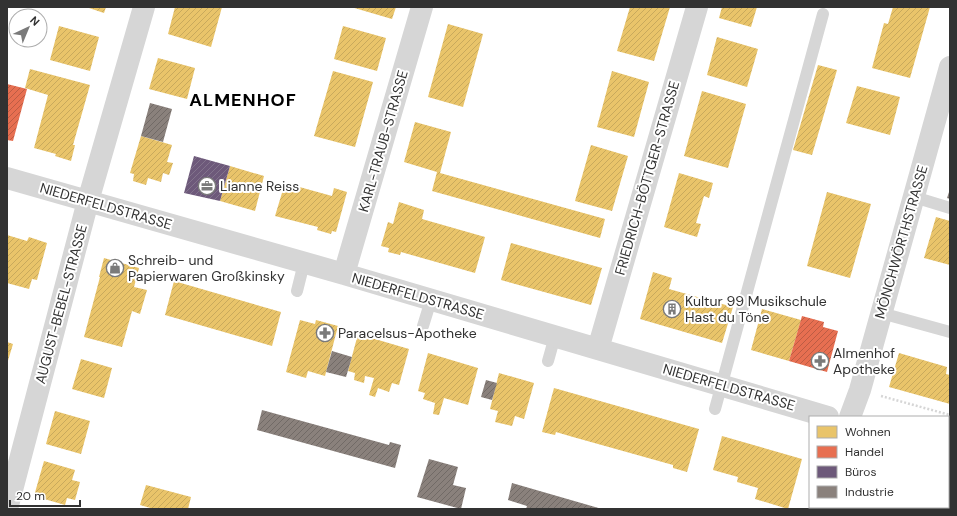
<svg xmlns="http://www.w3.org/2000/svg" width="957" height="516" font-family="'DM Sans',sans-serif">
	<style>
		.homes { fill: url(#homes-hatch) }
		.shops { fill: url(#shops-hatch) }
		.offices { fill: url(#offices-hatch) }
		.industry { fill: url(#industry-hatch) }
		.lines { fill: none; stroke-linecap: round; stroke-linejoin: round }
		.path { stroke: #d6d6d6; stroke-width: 2.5; stroke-dasharray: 2 2; stroke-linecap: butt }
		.lane { stroke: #d6d6d6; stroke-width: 12 }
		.street { stroke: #d6d6d6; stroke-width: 22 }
		.labels { text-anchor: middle; stroke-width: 4; stroke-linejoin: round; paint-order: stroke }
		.street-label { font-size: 14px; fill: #323232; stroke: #fff }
		.poi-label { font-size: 14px; fill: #323232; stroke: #fff; text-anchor: start }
		.district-label { font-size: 18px; font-weight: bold; letter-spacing: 1px; fill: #000; stroke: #fff }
	</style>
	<defs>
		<pattern id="homes-hatch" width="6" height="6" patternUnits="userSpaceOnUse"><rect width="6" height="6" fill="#e9c46a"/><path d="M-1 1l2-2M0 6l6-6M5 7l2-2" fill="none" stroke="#c8a95c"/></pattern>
		<pattern id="shops-hatch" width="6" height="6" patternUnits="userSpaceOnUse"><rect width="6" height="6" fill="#e76f51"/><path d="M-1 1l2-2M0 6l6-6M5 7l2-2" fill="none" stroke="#bc5c44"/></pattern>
		<pattern id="offices-hatch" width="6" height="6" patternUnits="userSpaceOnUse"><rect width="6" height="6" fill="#6d597a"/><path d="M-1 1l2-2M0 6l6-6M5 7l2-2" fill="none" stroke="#82738c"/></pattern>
		<pattern id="industry-hatch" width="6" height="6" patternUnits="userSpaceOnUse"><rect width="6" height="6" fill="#8a817c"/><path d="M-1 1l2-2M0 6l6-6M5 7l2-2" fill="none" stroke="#716a66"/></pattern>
	</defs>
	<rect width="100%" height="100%" fill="#fff"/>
	<!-- homes -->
	<path class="homes" d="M 86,7 L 106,7 L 104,13 Z
		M 175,7 L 222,7 L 211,47 L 168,34 Z
		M 351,7 L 396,7 L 392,19 Z
		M 630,7 L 670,7 L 654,61 L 617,51 Z
		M 722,7 L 757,7 L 751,27 L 719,18 Z
		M 893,7 L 930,7 L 910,78 L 872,68 L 884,23 L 888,24 Z
		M 448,24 L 483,34 L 463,107 L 428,97 Z
		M 59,26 L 99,37 L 90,71 L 50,60 Z
		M 343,26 L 386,38 L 377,71 L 334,59 Z
		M 717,37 L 758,49 L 747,87 L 707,75 Z
		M 158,58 L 195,68 L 187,99 L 149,89 Z
		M 818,65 L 837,70 L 812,155 L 793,150 Z
		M 30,69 L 90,85 L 73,145 L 75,145 L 71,161 L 55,156 L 56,154 L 34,148 L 48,95 L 25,88 Z
		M 333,71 L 373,82 L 355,147 L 314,136 Z
		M 612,71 L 649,82 L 634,137 L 597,127 Z
		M 857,86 L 900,97 L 890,135 L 846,123 Z
		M 702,91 L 746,104 L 728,168 L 684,156 Z
		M 415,122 L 451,132 L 440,173 L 605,219 L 600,238 L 432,191 L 437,172 L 404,162 Z
		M 141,136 L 172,145 L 167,162 L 173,163 L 169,175 L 163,173 L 161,182 L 148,178 L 146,185 L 133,181 L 134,174 L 130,173 Z
		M 591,145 L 628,156 L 612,211 L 575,201 Z
		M 230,166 L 264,176 L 255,211 L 220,201 Z
		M 679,173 L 713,183 L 709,198 L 704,196 L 696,223 L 701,224 L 697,237 L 664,227 Z
		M 285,183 L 332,196 L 334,188 L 347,192 L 336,232 L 332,231 L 331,234 L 317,230 L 318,227 L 275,216 Z
		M 827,192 L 871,204 L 850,278 L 807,266 Z
		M 399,202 L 424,210 L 422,219 L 485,237 L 475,273 L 401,252 L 400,255 L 388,252 L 389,248 L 381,246 L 388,222 L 393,224 Z
		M 936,217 L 950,221 L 950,265 L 924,258 Z
		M 7,235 L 27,241 L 29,237 L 47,243 L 37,280 L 32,279 L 29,289 L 7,283 Z
		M 511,243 L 602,268 L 591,305 L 501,280 Z
		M 104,258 L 139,268 L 134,287 L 147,290 L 140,314 L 132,311 L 122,347 L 84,337 L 100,277 L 99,277 Z
		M 653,272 L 672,278 L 669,289 L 733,307 L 722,343 L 640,319 Z
		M 174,281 L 281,312 L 272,346 L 165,315 Z
		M 762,309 L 801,320 L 789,361 L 751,350 Z
		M 300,320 L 315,324 L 316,320 L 338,326 L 325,376 L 308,371 L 306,378 L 286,372 Z
		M 358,334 L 409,349 L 399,385 L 392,383 L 389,392 L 378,388 L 375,397 L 369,395 L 374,378 L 365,376 L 364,383 L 354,380 L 355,373 L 348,371 Z
		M 7,342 L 13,344 L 7,364 Z
		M 428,353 L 478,368 L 468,405 L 444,398 L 439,415 L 433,414 L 435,403 L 423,399 L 425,393 L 418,391 Z
		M 899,353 L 947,367 L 946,374 L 950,375 L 950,404 L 889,387 Z
		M 81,359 L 112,368 L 104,398 L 72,389 Z
		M 499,373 L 534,383 L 524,419 L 515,416 L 512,426 L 495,422 L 498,411 L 490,409 Z
		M 554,388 L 699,429 L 687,472 L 673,468 L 673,465 L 573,437 L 556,432 L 555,435 L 542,432 Z
		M 55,411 L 90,421 L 81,454 L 46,444 Z
		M 722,436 L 802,459 L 788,509 L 755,499 L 758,488 L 737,482 L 738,477 L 713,470 Z
		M 44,461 L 75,470 L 72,480 L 80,482 L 75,500 L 67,498 L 65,505 L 34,496 Z
		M 146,485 L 191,497 L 188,509 L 154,509 L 140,505 Z
		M 948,500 L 950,500 L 950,509 L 859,509 L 859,507 L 948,507 Z"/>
	<!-- shops -->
	<path class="shops" d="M 7,84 L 27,89 L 13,141 L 7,140 Z
		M 802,316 L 824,322 L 823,327 L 838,331 L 827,372 L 789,361 Z"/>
	<!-- offices -->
	<path class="offices" d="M 194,156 L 230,166 L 220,201 L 184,193 Z"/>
	<!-- industry -->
	<path class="industry" d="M 150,103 L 172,109 L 163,142 L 141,136 Z
		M 950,189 L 950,199 L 947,198 Z
		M 332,351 L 352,357 L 346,377 L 326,372 Z
		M 486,380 L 497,383 L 492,400 L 481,397 Z
		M 262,410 L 389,445 L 390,442 L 401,445 L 395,468 L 257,430 Z
		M 429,459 L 458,467 L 453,485 L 466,488 L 461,509 L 417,497 Z
		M 512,483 L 602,509 L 526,509 L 527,506 L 508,500 Z"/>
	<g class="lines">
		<!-- path -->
		<path class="path" d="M 881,396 L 950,415
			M 948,479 L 950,480"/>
		<!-- lane -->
		<path class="lane" d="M 914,197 L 950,208
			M 297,291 L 304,263
			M 881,313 L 950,332
			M 423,326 L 431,300
			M 548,361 L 555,336
			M 715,409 L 823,14"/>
		<!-- street -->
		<path class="street" d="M 7,178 L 344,274 L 828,417
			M 344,274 L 422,7
			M 598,349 L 697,7
			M 850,417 L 860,390 L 950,67
			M 948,451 L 950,451
			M 7,509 L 88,201 L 144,7
			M 824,509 L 825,507"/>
	</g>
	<!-- icons -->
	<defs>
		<symbol id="office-ring" viewBox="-11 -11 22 22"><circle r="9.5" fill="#fff" stroke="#7a7a7a" stroke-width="1.5"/><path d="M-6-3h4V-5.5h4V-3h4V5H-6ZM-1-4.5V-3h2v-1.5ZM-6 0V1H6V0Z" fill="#7a7a7a"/></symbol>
		<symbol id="shop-ring" viewBox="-11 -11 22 22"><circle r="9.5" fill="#fff" stroke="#7a7a7a" stroke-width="1.5"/><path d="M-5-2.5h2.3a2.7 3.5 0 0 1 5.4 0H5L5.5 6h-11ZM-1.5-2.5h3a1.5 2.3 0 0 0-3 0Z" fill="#7a7a7a"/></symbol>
		<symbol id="building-ring" viewBox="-11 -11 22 22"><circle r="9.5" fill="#fff" stroke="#7a7a7a" stroke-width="1.5"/><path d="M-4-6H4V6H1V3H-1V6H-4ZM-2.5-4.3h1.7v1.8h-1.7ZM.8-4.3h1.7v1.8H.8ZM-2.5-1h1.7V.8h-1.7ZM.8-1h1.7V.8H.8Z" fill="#7a7a7a"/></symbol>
		<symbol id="pharmacy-ring" viewBox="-11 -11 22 22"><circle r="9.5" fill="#fff" stroke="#7a7a7a" stroke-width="1.5"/><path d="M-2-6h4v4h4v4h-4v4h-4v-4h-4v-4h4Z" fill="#7a7a7a"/></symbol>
	</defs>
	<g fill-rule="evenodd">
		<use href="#office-ring" x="197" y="176" width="20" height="20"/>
		<use href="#shop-ring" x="105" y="258" width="20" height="20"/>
		<use href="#building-ring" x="662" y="299" width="20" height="20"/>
		<use href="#pharmacy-ring" x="315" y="323" width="20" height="20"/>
		<use href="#pharmacy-ring" x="810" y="351" width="20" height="20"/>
	</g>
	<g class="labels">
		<!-- street labels -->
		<g class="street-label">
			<text transform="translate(383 141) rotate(-74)" y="5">KARL-TRAUB-STRASSE</text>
			<text transform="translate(647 178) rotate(-74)" y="5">FRIEDRICH-BÖTTGER-STRASSE</text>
			<text transform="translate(106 206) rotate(16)" y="5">NIEDERFELDSTRASSE</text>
			<text transform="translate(901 242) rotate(-74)" y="5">MÖNCHWÖRTHSTRASSE</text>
			<text transform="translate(418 296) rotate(16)" y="5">NIEDERFELDSTRASSE</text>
			<text transform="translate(61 304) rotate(-75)" y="5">AUGUST-BEBEL-STRASSE</text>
			<text transform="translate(729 387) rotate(16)" y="5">NIEDERFELDSTRASSE</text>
		</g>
		<!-- poi labels -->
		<g class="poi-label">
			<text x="220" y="191">Lianne Reiss</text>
			<text x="128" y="265">Schreib- und<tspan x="128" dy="16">Papierwaren Großkinsky</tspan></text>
			<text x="685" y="306">Kultur 99 Musikschule<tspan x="685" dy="16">Hast du Töne</tspan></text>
			<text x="338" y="338">Paracelsus-Apotheke</text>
			<text x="833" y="358">Almenhof<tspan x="833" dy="16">Apotheke</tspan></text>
		</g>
		<!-- district labels -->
		<g class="district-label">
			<text x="243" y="106">ALMENHOF</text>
		</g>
	</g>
	<!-- border -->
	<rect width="957" height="516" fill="none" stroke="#323232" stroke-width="16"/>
	<!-- legend -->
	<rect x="809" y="416" width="140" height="92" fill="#ffffff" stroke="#adadad"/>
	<rect x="817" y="426" width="20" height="12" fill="#e9c46a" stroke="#adadad"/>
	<text x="845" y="436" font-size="12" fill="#323232">Wohnen</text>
	<rect x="817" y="446" width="20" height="12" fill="#e76f51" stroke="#adadad"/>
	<text x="845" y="456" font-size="12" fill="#323232">Handel</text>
	<rect x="817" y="466" width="20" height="12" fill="#6d597a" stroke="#adadad"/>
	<text x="845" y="476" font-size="12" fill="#323232">Büros</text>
	<rect x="817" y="486" width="20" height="12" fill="#8a817c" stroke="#adadad"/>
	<text x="845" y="496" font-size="12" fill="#323232">Industrie</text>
	<!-- north arrow -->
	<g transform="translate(28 28) rotate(44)"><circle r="19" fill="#ffffff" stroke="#adadad"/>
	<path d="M0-3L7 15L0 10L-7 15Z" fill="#7a7a7a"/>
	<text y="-6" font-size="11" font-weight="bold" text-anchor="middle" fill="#323232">N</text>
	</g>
	<!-- scale -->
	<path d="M10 500v6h70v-6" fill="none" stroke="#323232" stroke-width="2"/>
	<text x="16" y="500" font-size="12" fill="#323232" stroke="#ffffff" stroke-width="3" paint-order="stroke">20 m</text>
</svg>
